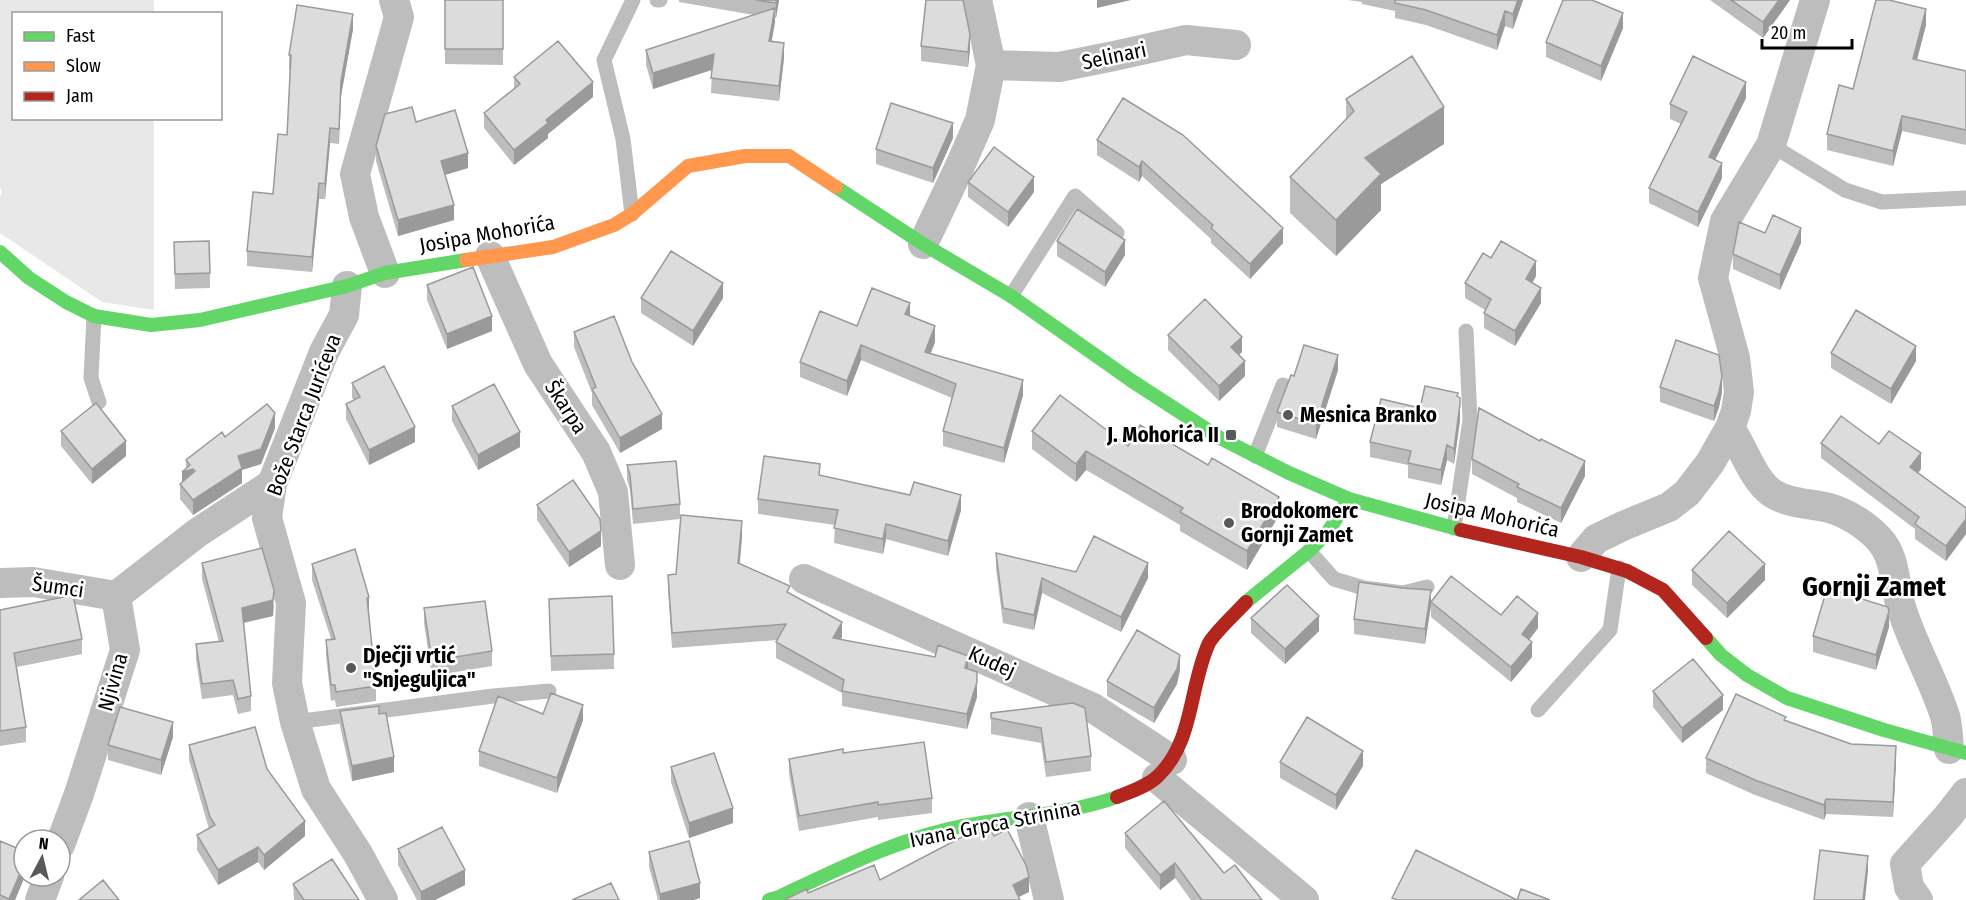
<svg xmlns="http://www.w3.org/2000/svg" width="1966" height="900" font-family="'Fira Sans Condensed',sans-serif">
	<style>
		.green { fill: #e8e8e8 }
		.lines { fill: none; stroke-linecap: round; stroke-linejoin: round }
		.lane { stroke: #bdbdbd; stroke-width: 15 }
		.street { stroke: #bdbdbd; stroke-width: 30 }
		.fast { stroke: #63d668; stroke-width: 14 }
		.slow { stroke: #ff974d; stroke-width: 14 }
		.jam { stroke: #b3261e; stroke-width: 14 }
		.wall { fill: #bdbdbd }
		.shaded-wall { fill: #9a9a9a }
		.building { fill: #dcdcdc; stroke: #9a9a9a; stroke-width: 1.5 }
		.poi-dot { fill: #595959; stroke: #fff; stroke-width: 2 }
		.labels { text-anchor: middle; stroke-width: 5; stroke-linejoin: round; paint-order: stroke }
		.street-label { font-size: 21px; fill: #000; stroke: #fff }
		.poi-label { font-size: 21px; font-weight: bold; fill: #000; stroke: #fff; text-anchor: start }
		.district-label { font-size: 27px; font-weight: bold; fill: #000; stroke: #fff }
	</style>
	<rect width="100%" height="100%" fill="#fff"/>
	<!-- green -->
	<path class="green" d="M 0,0 L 154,0 L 154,13 L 14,14 L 14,118 L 154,119 L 154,310 L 102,302 L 0,233 L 0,197 L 2,192 L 0,187 Z"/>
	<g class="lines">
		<!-- lane -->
		<path class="lane" d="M 657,0 L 660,0
			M 1771,145 L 1845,190 L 1882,202 L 1966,198
			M 632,214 L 623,139 L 604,60 L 633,0
			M 1011,296 L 1075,196 L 1117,233
			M 94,316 L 91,378 L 99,402
			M 1255,456 L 1283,385
			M 1454,528 L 1470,420 L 1466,331
			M 1309,551 L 1334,579 L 1364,588 L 1403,593 L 1427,587
			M 1538,710 L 1610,630 L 1619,568
			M 295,722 L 493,696 L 549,691"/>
		<!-- street -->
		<path class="street" d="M 991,65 L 1059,67 L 1114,56 L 1186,40 L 1236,45
			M 923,244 L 960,166 L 980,120 L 991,65 L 977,0
			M 490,256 L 538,364 L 596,452 L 613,492 L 620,565
			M 385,273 L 364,217 L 355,174 L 399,17 L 394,0
			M 347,286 L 344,315 L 324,352 L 272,484 L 267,518 L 291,603 L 287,683 L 295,722 L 316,789 L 358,854 L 383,900
			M 1730,428 C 1743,447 1753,480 1772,493 C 1789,504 1810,503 1829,508 C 1847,513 1866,525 1879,539 C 1896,557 1894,584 1901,607 C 1912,643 1932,677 1944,713 C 1948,724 1948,737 1949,749
			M 1581,557 L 1596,539 L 1623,526 L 1669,507 L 1687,493 L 1710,463 L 1730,428 L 1736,411 L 1739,392 L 1735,358 L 1713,278 L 1725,221 L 1771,145 L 1815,0
			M 804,579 L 1093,708 L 1172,760
			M 0,583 L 33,582 L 116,596
			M 1157,778 L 1304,900
			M 1029,817 L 1049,900
			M 60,845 L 79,794 L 125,650 L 116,596 L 197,533 L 272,484
			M 40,900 L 49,876
			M 1918,900 L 1909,887 L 1905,864 L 1949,815 L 1966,793"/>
		<!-- fast -->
		<path class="fast" d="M 836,187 L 923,244 L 1011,296 L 1132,381 L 1220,438 L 1289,473 L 1349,499 L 1461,530
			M 0,252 L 29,278 L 66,302 L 94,316 L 151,325 L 200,320 L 347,286 L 385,273 L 466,260
			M 1246,602 L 1309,551 L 1327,533 L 1349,499
			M 1706,638 L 1721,655 L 1747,675 L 1787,698 L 1884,730 L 1966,753
			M 769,900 L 779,897 C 840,868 901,837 968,825 C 1018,816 1069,814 1117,797"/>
		<!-- slow -->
		<path class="slow" d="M 466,260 L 553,247 L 614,225 L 632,214 L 688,166 L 745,156 L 789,156 L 836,187"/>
		<!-- jam -->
		<path class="jam" d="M 1461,530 L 1581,557 L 1627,571 L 1663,590 L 1706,638
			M 1117,797 C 1130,792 1148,786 1158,776 C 1194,742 1189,686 1209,643 C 1215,632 1237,612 1246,602"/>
	</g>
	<!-- wall -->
	<path class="wall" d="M 445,0 L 503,0 L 503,65 L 445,64 Z
		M 679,0 L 779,0 L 776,18 L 775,18 L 771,41 L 784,58 L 779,101 L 711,93 L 712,70 L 653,89 L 646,65 L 646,50 L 754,15 L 679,2 Z
		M 1348,0 L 1523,0 L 1513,29 L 1505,26 L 1497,50 L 1426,25 L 1395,18 L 1395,11 L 1362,4 L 1362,2 Z
		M 1710,0 L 1790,0 L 1763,38 Z
		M 1926,25 L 1917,60 L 1966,71 L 1966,145 L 1902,131 L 1893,166 L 1827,150 L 1827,134 L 1853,89 Z
		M 1623,28 L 1601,81 L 1546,57 L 1546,42 Z
		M 353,29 L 341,96 L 339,144 L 330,143 L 325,199 L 319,199 L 312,272 L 247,266 L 247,251 L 273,194 L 287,135 L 290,70 L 289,70 L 289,55 Z
		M 921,46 L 970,49 L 968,67 L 921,61 Z
		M 514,77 L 593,97 L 548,134 L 548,138 L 514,165 L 484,128 L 484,113 L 514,89 Z
		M 1123,98 L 1283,243 L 1250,279 L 1211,243 L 1211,239 L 1142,176 L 1139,182 L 1097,155 L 1097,140 Z
		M 1746,98 L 1715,160 L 1722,178 L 1698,227 L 1649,203 L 1649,188 L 1681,124 L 1670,119 L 1670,104 Z
		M 1346,99 L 1444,144 L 1381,184 L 1381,210 L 1336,256 L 1290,213 L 1290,177 L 1346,120 Z
		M 416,122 L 468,168 L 445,175 L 454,220 L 398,236 L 376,161 L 376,146 Z
		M 953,138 L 933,183 L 876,164 L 876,149 Z
		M 968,182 L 1034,192 L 1008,227 L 968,197 Z
		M 1765,233 L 1801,243 L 1780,290 L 1733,269 L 1733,254 Z
		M 1057,241 L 1125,255 L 1105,287 L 1057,256 Z
		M 174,242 L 210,273 L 210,288 L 175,289 Z
		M 1491,258 L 1536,276 L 1532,283 L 1541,303 L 1515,346 L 1484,328 L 1484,313 L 1485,310 L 1465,298 L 1465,283 Z
		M 427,285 L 492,331 L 447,349 L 427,300 Z
		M 641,298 L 723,298 L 693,346 L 641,313 Z
		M 910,316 L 935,342 L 931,353 L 1023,395 L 1004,463 L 943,446 L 943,431 L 952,398 L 861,360 L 847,396 L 800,377 L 800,362 L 857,326 Z
		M 574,332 L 662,429 L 620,453 L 592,405 L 592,393 L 574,347 Z
		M 1168,335 L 1242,352 L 1239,354 L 1245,376 L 1219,401 L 1168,350 Z
		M 1831,353 L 1916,361 L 1891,404 L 1831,368 Z
		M 1338,370 L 1316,439 L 1277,427 L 1277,412 L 1294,376 Z
		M 352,383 L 415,442 L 369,465 L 346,419 L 346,404 L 354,400 L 352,398 Z
		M 1660,387 L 1722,392 L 1719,407 L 1714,421 L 1660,402 Z
		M 1458,397 L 1460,420 L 1454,464 L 1447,460 L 1441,485 L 1408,478 L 1408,465 L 1370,457 L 1370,442 L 1420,408 Z
		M 452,406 L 520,447 L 478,470 L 452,421 Z
		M 275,428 L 261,464 L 242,470 L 242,483 L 193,515 L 180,499 L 180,484 L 182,482 L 186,468 L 186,460 L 225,437 Z
		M 61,431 L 126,456 L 92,484 L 61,446 Z
		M 1032,431 L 1128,446 L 1279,515 L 1247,570 L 1180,531 L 1180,525 L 1086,470 L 1076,482 L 1032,449 Z
		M 1821,443 L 1879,444 L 1921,469 L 1918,473 L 1966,508 L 1966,534 L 1946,561 L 1915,539 L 1915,529 L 1821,458 Z
		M 1472,459 L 1585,476 L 1561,523 L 1517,502 L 1517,498 L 1472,474 Z
		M 627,465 L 680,504 L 680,519 L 633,524 L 630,490 L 627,480 Z
		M 820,475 L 961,510 L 948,556 L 886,539 L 883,554 L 834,543 L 835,525 L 758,514 L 758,499 Z
		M 537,505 L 601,546 L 569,567 L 537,520 Z
		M 742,536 L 740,564 L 790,593 L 842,637 L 841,639 L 968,669 L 977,697 L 967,729 L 842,706 L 842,693 L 776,658 L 776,642 L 777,640 L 672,648 L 668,590 L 668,575 L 676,574 Z
		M 996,553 L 1076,572 L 1148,578 L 1121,632 L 1042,593 L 1034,630 L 1003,623 L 996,568 Z
		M 202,563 L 274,605 L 273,616 L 244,623 L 251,696 L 251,711 L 238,714 L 233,695 L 202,699 L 196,659 L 196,644 L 219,642 L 202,579 Z
		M 312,564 L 369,612 L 376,686 L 376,701 L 336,707 L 335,700 L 331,701 L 326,655 L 326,640 L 331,639 L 312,580 Z
		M 1692,570 L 1765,580 L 1727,618 L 1692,585 Z
		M 549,599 L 614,654 L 614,669 L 551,671 Z
		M 1431,602 L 1501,615 L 1538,628 L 1529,640 L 1532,657 L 1511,682 L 1431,617 L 1431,606 L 1425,644 L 1354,634 L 1354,619 Z
		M 424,608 L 492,651 L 492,666 L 432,676 L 424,623 Z
		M 0,610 L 82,639 L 82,654 L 17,667 L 26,727 L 26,742 L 0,746 Z
		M 1251,618 L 1319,631 L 1285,664 L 1251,633 Z
		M 1889,627 L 1876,670 L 1813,652 L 1813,636 Z
		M 1180,670 L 1177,684 L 1154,723 L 1107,696 L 1107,681 Z
		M 1653,691 L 1723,710 L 1682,743 L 1653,707 Z
		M 1073,703 L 1091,756 L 1091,771 L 1046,777 L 1041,743 L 991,734 L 991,713 Z
		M 340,711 L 379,714 L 394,772 L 352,781 L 340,726 Z
		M 543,714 L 583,720 L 557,793 L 479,766 L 479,751 Z
		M 1786,721 L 1896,761 L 1893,817 L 1826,814 L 1824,820 L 1755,795 L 1706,773 L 1706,758 Z
		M 173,737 L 161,775 L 108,760 L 108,745 Z
		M 189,745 L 267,769 L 305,836 L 264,870 L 258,862 L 218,885 L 197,850 L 197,835 L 209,829 L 189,760 Z
		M 843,753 L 932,798 L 932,813 L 878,820 L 878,817 L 799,831 L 789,774 L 789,759 Z
		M 1280,762 L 1363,766 L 1336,810 L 1280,778 Z
		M 671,767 L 733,823 L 689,838 L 671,782 Z
		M 1125,833 L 1224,873 L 1262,900 L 1191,900 L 1175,878 L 1160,890 L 1125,848 Z
		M 0,841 L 25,876 L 15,900 L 0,900 Z
		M 398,849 L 465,885 L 435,900 L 417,900 L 398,865 Z
		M 649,852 L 700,898 L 693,900 L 658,900 L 649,867 Z
		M 293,884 L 359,900 L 294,900 Z"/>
	<!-- shaded-wall -->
	<path class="shaded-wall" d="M 776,0 L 779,0 L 776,18 Z
		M 1097,0 L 1131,0 L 1097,8 Z
		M 1518,0 L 1523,0 L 1513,29 L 1513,14 Z
		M 1779,0 L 1790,0 L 1763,38 L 1763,22 Z
		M 775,8 L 775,23 L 769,56 L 769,41 Z
		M 1926,9 L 1926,25 L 1913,74 L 1913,59 Z
		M 1505,11 L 1505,26 L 1497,50 L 1497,35 Z
		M 1623,13 L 1623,28 L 1601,81 L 1601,66 Z
		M 353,14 L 353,29 L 341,96 L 339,144 L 341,81 Z
		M 970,34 L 970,49 L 968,67 L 968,52 Z
		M 784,43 L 784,58 L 779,101 L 779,86 Z
		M 714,54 L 714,69 L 653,89 L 653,73 Z
		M 593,82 L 593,97 L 548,134 L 548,138 L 514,165 L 514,150 L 546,120 Z
		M 1746,82 L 1746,98 L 1709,172 L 1709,157 Z
		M 1444,107 L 1444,144 L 1381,184 L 1381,210 L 1336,256 L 1336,220 L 1365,158 Z
		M 1902,116 L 1902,131 L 1893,166 L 1893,151 Z
		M 953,123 L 953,138 L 933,183 L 933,168 Z
		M 330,128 L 330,143 L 325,199 L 325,184 Z
		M 468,153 L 468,168 L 441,176 L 441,161 Z
		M 1142,161 L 1142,176 L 1139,182 L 1139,167 Z
		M 1722,163 L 1722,178 L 1698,227 L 1698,212 Z
		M 1034,177 L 1034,192 L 1008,227 L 1008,212 Z
		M 319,183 L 319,199 L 312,272 L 312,257 Z
		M 454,205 L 454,220 L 398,236 L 398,220 Z
		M 1283,228 L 1283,243 L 1250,279 L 1250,264 Z
		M 1801,228 L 1801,243 L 1780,290 L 1780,275 Z
		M 1125,240 L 1125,255 L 1105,287 L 1105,272 Z
		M 1536,261 L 1536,276 L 1526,294 L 1526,279 Z
		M 723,283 L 723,298 L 693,346 L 693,331 Z
		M 1541,288 L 1541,303 L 1515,346 L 1515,331 Z
		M 910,303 L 910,318 L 905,314 Z
		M 492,316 L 492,331 L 447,349 L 447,334 Z
		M 935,326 L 935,342 L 925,367 L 925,352 Z
		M 1242,337 L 1242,352 L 1231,362 L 1231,347 Z
		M 861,345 L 861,360 L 847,396 L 847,381 Z
		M 1916,346 L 1916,361 L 1891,404 L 1891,389 Z
		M 1338,355 L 1338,370 L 1316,439 L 1316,424 Z
		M 1245,361 L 1245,376 L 1219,401 L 1219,386 Z
		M 1722,377 L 1722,392 L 1719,407 L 1714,421 L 1714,406 Z
		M 1023,380 L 1023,395 L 1004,463 L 1004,448 Z
		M 1460,404 L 1460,420 L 1454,464 L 1454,449 Z
		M 275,413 L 275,428 L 261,464 L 242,470 L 242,483 L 193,515 L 193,500 L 238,456 Z
		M 662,414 L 662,429 L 620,453 L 620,438 Z
		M 415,427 L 415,442 L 369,465 L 369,450 Z
		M 520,432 L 520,447 L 478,470 L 478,455 Z
		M 126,441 L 126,456 L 92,484 L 92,469 Z
		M 1447,445 L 1447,460 L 1441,485 L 1441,470 Z
		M 1086,451 L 1086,470 L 1076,482 L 1076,464 Z
		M 1921,453 L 1921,469 L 1910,482 L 1910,467 Z
		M 1585,461 L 1585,476 L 1561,523 L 1561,508 Z
		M 193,469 L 193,484 L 182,487 L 182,472 Z
		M 961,495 L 961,510 L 948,556 L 948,541 Z
		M 1279,497 L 1279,515 L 1247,570 L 1247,551 Z
		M 1966,519 L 1966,534 L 1946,561 L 1946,546 Z
		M 742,521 L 742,536 L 738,578 L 738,563 Z
		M 886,524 L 886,539 L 883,554 L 883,539 Z
		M 601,531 L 601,546 L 569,567 L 569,552 Z
		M 1148,563 L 1148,578 L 1121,632 L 1121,617 Z
		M 1765,564 L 1765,580 L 1727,618 L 1727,603 Z
		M 1042,578 L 1042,593 L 1034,630 L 1034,615 Z
		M 274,590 L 273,616 L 242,623 L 242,608 Z
		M 1431,590 L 1431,605 L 1425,644 L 1425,629 Z
		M 369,597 L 369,612 L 367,613 L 367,598 Z
		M 1889,611 L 1889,627 L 1876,670 L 1876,655 Z
		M 1538,613 L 1538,628 L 1522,649 L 1522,634 Z
		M 1319,616 L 1319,631 L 1285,664 L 1285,649 Z
		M 842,622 L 842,637 L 833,653 L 833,638 Z
		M 1532,642 L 1532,657 L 1511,682 L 1511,667 Z
		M 1180,655 L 1180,670 L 1177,684 L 1154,723 L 1154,708 Z
		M 968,656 L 968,671 L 965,668 Z
		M 977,682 L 977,697 L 967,729 L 967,714 Z
		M 1723,695 L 1723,710 L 1682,743 L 1682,728 Z
		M 583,705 L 583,720 L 557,793 L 557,778 Z
		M 173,722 L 173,737 L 161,775 L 161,760 Z
		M 1896,746 L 1896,761 L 1893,817 L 1893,802 Z
		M 1363,751 L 1363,766 L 1336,810 L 1336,795 Z
		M 394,757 L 394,772 L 352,781 L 352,766 Z
		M 1826,799 L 1826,814 L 1824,820 L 1824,805 Z
		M 733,808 L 733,823 L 689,838 L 689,823 Z
		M 305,821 L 305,836 L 264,870 L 264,855 Z
		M 258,847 L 258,862 L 218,885 L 218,870 Z
		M 1868,856 L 1868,871 L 1865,900 L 1863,900 Z
		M 1175,863 L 1175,878 L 1160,890 L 1160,875 Z
		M 24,864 L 24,876 L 25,876 L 15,900 L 9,900 Z
		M 465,870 L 465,885 L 435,900 L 421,900 L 421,892 Z
		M 1029,877 L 1029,892 L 1013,900 L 1013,885 Z
		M 700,883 L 700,898 L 693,900 L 660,900 L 660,894 Z"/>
	<!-- building -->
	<path class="building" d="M 445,0 L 503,0 L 503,49 L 445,49 Z
		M 756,0 L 776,0 L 776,3 Z
		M 926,0 L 963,0 L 970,34 L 968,52 L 921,46 Z
		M 1395,0 L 1518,0 L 1513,14 L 1505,11 L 1497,35 L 1426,10 L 1395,3 Z
		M 1563,0 L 1592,0 L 1623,13 L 1601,66 L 1546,42 Z
		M 1731,0 L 1779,0 L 1763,22 Z
		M 1876,0 L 1889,0 L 1926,9 L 1913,59 L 1966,71 L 1966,130 L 1902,116 L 1893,151 L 1827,134 L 1839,85 L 1853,89 Z
		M 297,5 L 353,14 L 341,81 L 339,129 L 330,128 L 325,184 L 319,183 L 312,257 L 247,251 L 253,192 L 273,194 L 278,134 L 287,135 L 291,55 L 289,55 Z
		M 775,8 L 769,41 L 784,43 L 779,86 L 711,78 L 714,54 L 653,73 L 646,50 Z
		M 558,41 L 593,82 L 546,120 L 548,123 L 514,150 L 484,113 L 520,84 L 514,77 Z
		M 1412,56 L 1444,107 L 1365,158 L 1381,174 L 1336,220 L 1290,177 L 1354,111 L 1346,99 Z
		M 1693,56 L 1746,82 L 1709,157 L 1722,163 L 1698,212 L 1649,188 L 1687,112 L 1670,104 Z
		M 1123,98 L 1183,135 L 1283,228 L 1250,264 L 1211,228 L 1213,225 L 1142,161 L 1139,167 L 1097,140 Z
		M 891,103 L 953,123 L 933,168 L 876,149 Z
		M 412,107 L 416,122 L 455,110 L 468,153 L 441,161 L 454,205 L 398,220 L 376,146 L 385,114 Z
		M 994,147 L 1034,177 L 1008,212 L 968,182 Z
		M 1077,209 L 1125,240 L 1105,272 L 1057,241 Z
		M 1773,215 L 1801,228 L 1780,275 L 1733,254 L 1739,222 L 1765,233 Z
		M 209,241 L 210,273 L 175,274 L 174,242 Z
		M 1501,241 L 1536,261 L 1526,279 L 1541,288 L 1515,331 L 1484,313 L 1491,299 L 1465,283 L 1483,253 L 1491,258 Z
		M 671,251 L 723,283 L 693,331 L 641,298 Z
		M 473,267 L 492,316 L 447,334 L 427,285 Z
		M 872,288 L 910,303 L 905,314 L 935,326 L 925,352 L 1023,380 L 1004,448 L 943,431 L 956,384 L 861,345 L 847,381 L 800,362 L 820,311 L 857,326 Z
		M 1205,299 L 1242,337 L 1231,347 L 1245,361 L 1219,386 L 1168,335 Z
		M 1856,310 L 1916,346 L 1891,389 L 1831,353 Z
		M 614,316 L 632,362 L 662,414 L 620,438 L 592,389 L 596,387 L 574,332 Z
		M 1676,340 L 1719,355 L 1722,377 L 1719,392 L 1714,406 L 1660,387 Z
		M 1304,345 L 1338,355 L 1316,424 L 1277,412 L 1291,375 L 1294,376 Z
		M 384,366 L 415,427 L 369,450 L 346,404 L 360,397 L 352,383 Z
		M 494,384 L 520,432 L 478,455 L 452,406 Z
		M 1425,386 L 1458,393 L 1457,396 L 1460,398 L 1460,404 L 1454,449 L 1447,445 L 1441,470 L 1408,463 L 1411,451 L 1370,442 L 1381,399 L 1420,408 Z
		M 1060,395 L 1128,446 L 1140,425 L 1208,465 L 1212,458 L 1279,497 L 1247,551 L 1180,512 L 1183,508 L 1086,451 L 1076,464 L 1032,431 Z
		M 96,403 L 126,441 L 92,469 L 61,431 Z
		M 267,404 L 275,413 L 261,449 L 238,456 L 242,468 L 193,500 L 180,484 L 195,471 L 193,469 L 182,472 L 190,465 L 186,460 L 222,432 L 225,437 Z
		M 1479,408 L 1540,441 L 1541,439 L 1585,461 L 1561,508 L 1517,487 L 1519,484 L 1472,459 Z
		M 1841,416 L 1879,444 L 1889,431 L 1921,453 L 1910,467 L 1966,508 L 1966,519 L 1946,546 L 1915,524 L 1919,517 L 1821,443 Z
		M 764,456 L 820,464 L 819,475 L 910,495 L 914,482 L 961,495 L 948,541 L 886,524 L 883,539 L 834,528 L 838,510 L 758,499 Z
		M 676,461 L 680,504 L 633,509 L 630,475 L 627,465 Z
		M 573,480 L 600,519 L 601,531 L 569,552 L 537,505 Z
		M 681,515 L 742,521 L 738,563 L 790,586 L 787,592 L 842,622 L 833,638 L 935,657 L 938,645 L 968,656 L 965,668 L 977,672 L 977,682 L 967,714 L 842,691 L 844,680 L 776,642 L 786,624 L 672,633 L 668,575 L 676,574 Z
		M 1729,531 L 1765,564 L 1727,603 L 1692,570 Z
		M 1094,536 L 1148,563 L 1121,617 L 1042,578 L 1034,615 L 1003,608 L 996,553 L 1076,572 Z
		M 262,548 L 274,590 L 273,600 L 242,608 L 251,696 L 238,699 L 233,680 L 202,684 L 196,644 L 223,641 L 202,563 Z
		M 355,549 L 369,597 L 367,598 L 376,686 L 336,692 L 335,685 L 331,685 L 326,640 L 335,639 L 312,564 Z
		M 1451,576 L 1501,615 L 1517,596 L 1538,613 L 1522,634 L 1532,642 L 1511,667 L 1431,602 Z
		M 1359,582 L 1402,588 L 1431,590 L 1425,629 L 1354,619 Z
		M 1287,585 L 1319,616 L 1285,649 L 1251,618 Z
		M 1827,588 L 1888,607 L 1889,611 L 1876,655 L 1813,636 Z
		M 73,595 L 82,639 L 14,653 L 26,727 L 0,731 L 0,610 Z
		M 612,596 L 614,654 L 551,656 L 549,599 Z
		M 485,601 L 492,651 L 432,661 L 424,608 Z
		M 1137,630 L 1180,655 L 1177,669 L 1154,708 L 1107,681 Z
		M 1693,659 L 1723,695 L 1682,728 L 1653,691 Z
		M 551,693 L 583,705 L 557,778 L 479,751 L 498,696 L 543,714 Z
		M 1736,694 L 1786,717 L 1784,720 L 1851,744 L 1896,746 L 1893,802 L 1826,799 L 1824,805 L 1755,780 L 1706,758 Z
		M 1073,703 L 1085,708 L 1091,756 L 1046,762 L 1041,728 L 991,718 L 991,713 Z
		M 379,706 L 379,714 L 386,713 L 394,757 L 352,766 L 340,711 Z
		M 120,707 L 173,722 L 161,760 L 108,745 Z
		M 1307,717 L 1363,751 L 1336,795 L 1280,762 Z
		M 255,727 L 267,769 L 305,821 L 264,855 L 258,847 L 218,870 L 197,835 L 215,825 L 210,817 L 189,745 Z
		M 924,742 L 932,798 L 878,805 L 878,802 L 799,816 L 789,759 L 843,749 L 843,753 Z
		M 714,753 L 733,808 L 689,823 L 671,767 Z
		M 1164,801 L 1224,873 L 1235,865 L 1262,900 L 1202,900 L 1175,863 L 1160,875 L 1125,833 Z
		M 442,827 L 465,870 L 421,892 L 398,849 Z
		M 977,829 L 980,834 L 990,829 L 994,836 L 1007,829 L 1026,865 L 1029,877 L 1013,885 L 1020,900 L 784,900 L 807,889 L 808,893 L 874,865 L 880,880 Z
		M 0,841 L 24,851 L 24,864 L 9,899 L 0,895 Z
		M 689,841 L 700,883 L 660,894 L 649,852 Z
		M 1416,850 L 1517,900 L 1521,889 L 1550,900 L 1397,900 L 1392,898 Z
		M 1820,850 L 1868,856 L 1863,900 L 1814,900 Z
		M 332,859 L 359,900 L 304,900 L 293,884 Z
		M 103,880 L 119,900 L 79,900 Z
		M 611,883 L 619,900 L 572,900 Z"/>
	<!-- markers -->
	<g class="poi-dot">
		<circle cx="1288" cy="415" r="6"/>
		<rect x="1225" y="429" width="12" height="12" rx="3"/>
		<circle cx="1229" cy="523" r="6"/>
		<circle cx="351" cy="668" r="6"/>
	</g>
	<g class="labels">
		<!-- street labels -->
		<g class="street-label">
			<text transform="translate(1114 56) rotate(-12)" y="7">Selinari</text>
			<text transform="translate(487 234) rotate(-10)" y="7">Josipa Mohorića</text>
			<text transform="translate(566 407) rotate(57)" y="7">Škarpa</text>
			<text transform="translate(304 415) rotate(-69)" y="7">Bože Starca Jurićeva</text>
			<text transform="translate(1492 515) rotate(13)" y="7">Josipa Mohorića</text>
			<text transform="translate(58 587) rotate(8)" y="7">Šumci</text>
			<text transform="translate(992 662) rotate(24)" y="7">Kudej</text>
			<text transform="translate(113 682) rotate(-74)" y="7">Njivina</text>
			<text transform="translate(995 824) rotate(-11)" y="7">Ivana Grpca Strinina</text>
		</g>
		<!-- poi labels -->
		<g class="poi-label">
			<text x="1300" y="422">Mesnica Branko</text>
			<text x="1219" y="442" text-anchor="end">J. Mohorića II</text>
			<text x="1241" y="518">Brodokomerc<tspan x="1241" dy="24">Gornji Zamet</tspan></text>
			<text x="363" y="663">Dječji vrtić<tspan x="363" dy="24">"Snjeguljica"</tspan></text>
		</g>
		<!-- district labels -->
		<g class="district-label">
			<text x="1874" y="596">Gornji Zamet</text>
		</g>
	</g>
	<!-- legend -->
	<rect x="12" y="12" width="210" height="108" fill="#ffffff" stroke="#999999" stroke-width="1.5"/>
	<rect x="24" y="32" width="30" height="9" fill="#63d668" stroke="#999999" stroke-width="1.5"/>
	<text x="66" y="42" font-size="18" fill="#000000">Fast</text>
	<rect x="24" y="62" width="30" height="9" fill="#ff974d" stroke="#999999" stroke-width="1.5"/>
	<text x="66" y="72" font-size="18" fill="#000000">Slow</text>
	<rect x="24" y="92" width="30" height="9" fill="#b3261e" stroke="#999999" stroke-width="1.5"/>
	<text x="66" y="102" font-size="18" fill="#000000">Jam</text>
	<!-- north arrow -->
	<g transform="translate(42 858) rotate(7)"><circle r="28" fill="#ffffff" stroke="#999999" stroke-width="1.5"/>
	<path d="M0-4.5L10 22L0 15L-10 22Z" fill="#595959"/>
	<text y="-9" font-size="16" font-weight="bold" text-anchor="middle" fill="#000000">N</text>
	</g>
	<!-- scale -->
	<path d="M1762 39v9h90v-9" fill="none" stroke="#000000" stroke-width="3"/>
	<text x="1771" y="39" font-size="18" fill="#000000" stroke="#ffffff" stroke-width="4.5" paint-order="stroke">20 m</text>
</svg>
